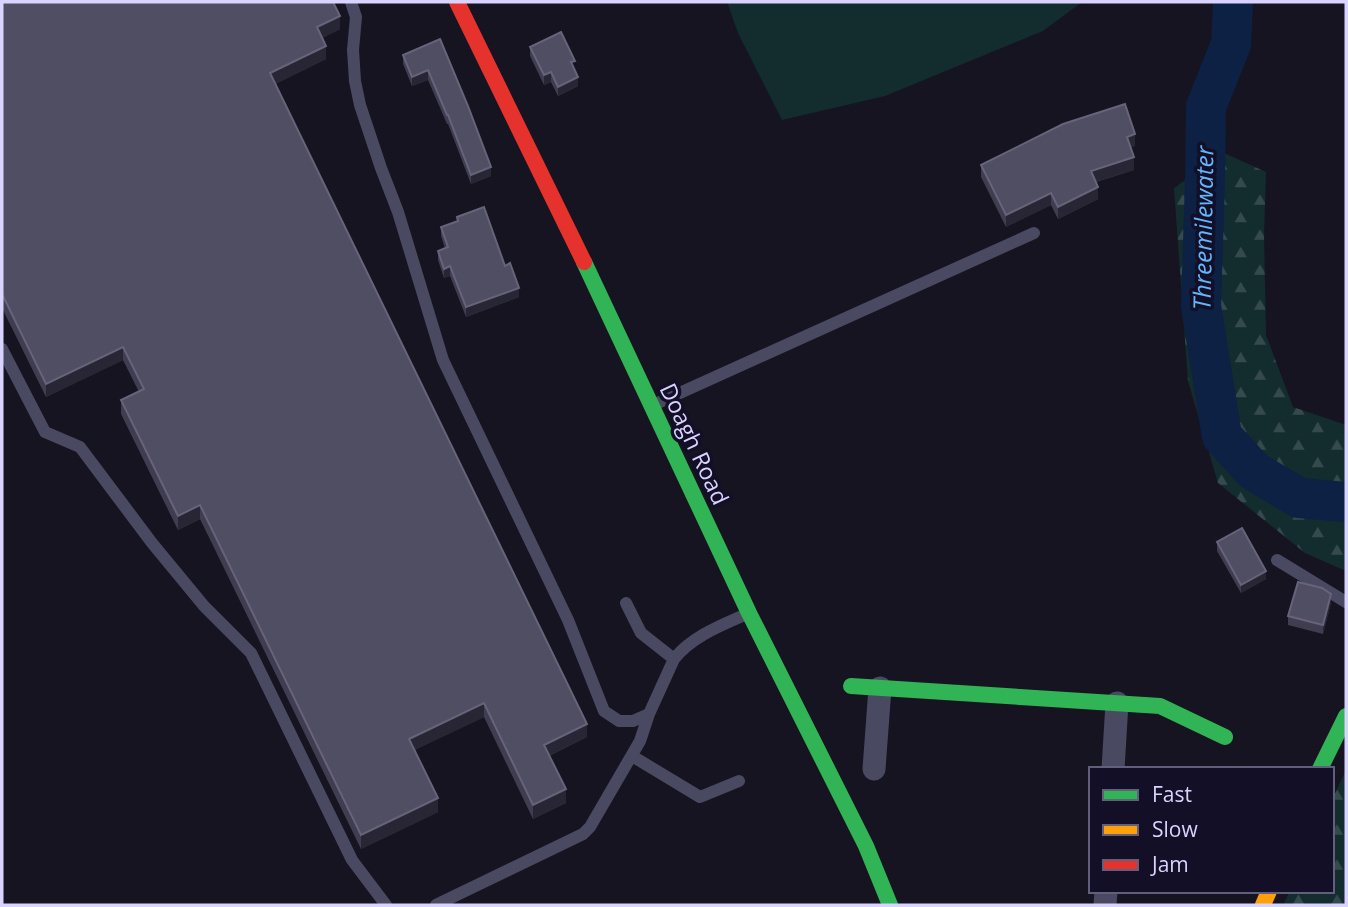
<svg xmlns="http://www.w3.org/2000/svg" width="1348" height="907" font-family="'Open Sans',sans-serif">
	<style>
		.forest { fill: url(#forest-firs) }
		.green { fill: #132c2d }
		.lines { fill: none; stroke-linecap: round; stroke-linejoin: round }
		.river { stroke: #0d2144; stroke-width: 40 }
		.lane { stroke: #4a4962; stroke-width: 12 }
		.street { stroke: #4a4962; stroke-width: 23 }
		.fast { stroke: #30b455; stroke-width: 16 }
		.slow { stroke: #ff9f0a; stroke-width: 16 }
		.jam { stroke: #e5322d; stroke-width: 16 }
		.wall { fill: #403d50 }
		.shaded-wall { fill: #282635 }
		.building { fill: #504e63; stroke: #66637b; stroke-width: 2 }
		.labels { text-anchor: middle; stroke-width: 7; stroke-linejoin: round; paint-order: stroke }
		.street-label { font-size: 23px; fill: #d9d4ff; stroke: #130f26 }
		.water-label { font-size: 24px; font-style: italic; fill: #62b6ff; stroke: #130f26 }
	</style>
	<defs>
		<pattern id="forest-firs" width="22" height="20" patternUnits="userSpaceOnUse" patternTransform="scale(1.75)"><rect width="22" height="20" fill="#132c2d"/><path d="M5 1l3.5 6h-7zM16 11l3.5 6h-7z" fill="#354a4c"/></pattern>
	</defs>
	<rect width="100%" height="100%" fill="#161421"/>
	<!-- forest -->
	<path class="forest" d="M 1224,153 L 1266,172 L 1264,235 L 1266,335 L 1293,407 L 1346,425 L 1346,571 L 1305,553 L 1218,483 L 1188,381 L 1174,188 Z
		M 1346,770 L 1346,905 L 1283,905 L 1290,891 L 1332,891 L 1332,800 Z"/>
	<!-- green -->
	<path class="green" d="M 727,2 L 1082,2 L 1043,31 L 885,96 L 782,120 L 738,33 Z"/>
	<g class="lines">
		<!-- river -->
		<path class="river" d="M 1233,2 L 1231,44 L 1206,107 L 1205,180 L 1201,306 L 1222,436 L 1254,471 L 1299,498 L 1346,502"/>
		<!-- lane -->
		<path class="lane" d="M 351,2 L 356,17 L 353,50 L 355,81 L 360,105 L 381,168 L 398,212 L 443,360 L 568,620 L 604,711 L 619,721 L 633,721 L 649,714
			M 2,349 L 45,432 L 80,447 L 152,543 L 204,606 L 251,653 L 352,860 L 386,905
			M 651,406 L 1034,233
			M 1277,560 L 1346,602
			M 626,603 L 641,633 L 674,659
			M 632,756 L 700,797 L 739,781
			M 436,905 L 583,834 L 590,827 L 640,741 L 649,714 L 674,659 C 692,636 722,625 749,613"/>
		<!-- street -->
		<path class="street" d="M 874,769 L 880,688
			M 1113,769 L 1117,703
			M 1105,905 L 1106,891"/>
		<!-- fast -->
		<path class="fast" d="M 584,262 L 749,613 L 866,846 L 890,905
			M 851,686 L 1160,706 L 1225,737
			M 1320,769 L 1346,716"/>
		<!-- slow -->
		<path class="slow" d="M 1263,905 L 1269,891"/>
		<!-- jam -->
		<path class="jam" d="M 457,2 L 584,262"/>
	</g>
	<!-- wall -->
	<path class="wall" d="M 2,2 L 340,29 L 322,38 L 326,59 L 275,84 L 587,737 L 549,756 L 566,803 L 533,819 L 484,717 L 414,750 L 438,812 L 361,849 L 200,519 L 178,530 L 121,414 L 121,400 L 139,392 L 123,360 L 46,397 L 2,308 Z
		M 440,39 L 491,176 L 471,184 L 448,124 L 447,124 L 428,80 L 412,86 L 403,64 L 403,55 Z
		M 530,47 L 575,70 L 578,86 L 558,96 L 551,82 L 544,85 L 530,56 Z
		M 1135,146 L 1130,148 L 1134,170 L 1096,182 L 1098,199 L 1058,219 L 1051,205 L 1006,227 L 981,177 L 981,165 Z
		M 457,217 L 505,266 L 519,297 L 466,317 L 450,276 L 444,278 L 438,260 L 438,251 L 445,248 L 441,236 L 441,227 L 457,221 Z
		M 1217,542 L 1266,579 L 1241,593 L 1217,551 Z
		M 1331,603 L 1323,634 L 1288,625 L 1288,616 Z"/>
	<!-- shaded-wall -->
	<path class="shaded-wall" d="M 340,16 L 340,29 L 317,41 L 317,27 Z
		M 326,46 L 326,59 L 270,87 L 270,73 Z
		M 428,70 L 428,80 L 412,86 L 412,77 Z
		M 551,72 L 551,82 L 544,85 L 544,75 Z
		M 578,77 L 578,86 L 558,96 L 558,87 Z
		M 1135,134 L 1135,146 L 1127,149 L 1127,137 Z
		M 1134,157 L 1134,170 L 1091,183 L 1091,171 Z
		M 491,167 L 491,176 L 471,184 L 471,175 Z
		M 1098,187 L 1098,199 L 1058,219 L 1058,207 Z
		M 1051,193 L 1051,205 L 1006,227 L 1006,215 Z
		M 450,266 L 450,276 L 444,278 L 444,269 Z
		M 519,288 L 519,297 L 466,317 L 466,307 Z
		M 123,347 L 123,360 L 46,397 L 46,384 Z
		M 200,505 L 200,519 L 178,530 L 178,516 Z
		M 1266,571 L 1266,579 L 1241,593 L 1241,585 Z
		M 1331,594 L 1331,603 L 1323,634 L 1323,625 Z
		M 484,703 L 484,717 L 409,753 L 409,739 Z
		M 587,724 L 587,737 L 544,758 L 544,745 Z
		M 566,789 L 566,803 L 533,819 L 533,805 Z
		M 438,798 L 438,812 L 361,849 L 361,835 Z"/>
	<!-- building -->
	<path class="building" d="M 2,2 L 333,2 L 340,16 L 317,27 L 326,46 L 270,73 L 587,724 L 544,745 L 566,789 L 533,805 L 484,703 L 409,739 L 438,798 L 361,835 L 200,505 L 178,516 L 121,400 L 144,389 L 123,347 L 46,384 L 2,294 Z
		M 561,32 L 575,61 L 571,62 L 578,77 L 558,87 L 551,72 L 544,75 L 530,47 Z
		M 440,39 L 468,106 L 491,167 L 471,175 L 448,115 L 447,115 L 428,70 L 412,77 L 403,55 Z
		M 1125,104 L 1135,134 L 1127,137 L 1134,157 L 1091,171 L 1098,187 L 1058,207 L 1051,193 L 1006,215 L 981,165 L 1063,124 Z
		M 484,207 L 505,266 L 510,263 L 519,288 L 466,307 L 450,266 L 444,269 L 438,251 L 448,247 L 441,227 L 458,221 L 457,217 Z
		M 1242,528 L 1266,571 L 1241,585 L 1217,542 Z
		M 1298,582 L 1322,588 L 1331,594 L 1323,625 L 1288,616 Z"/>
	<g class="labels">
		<!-- street labels -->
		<g class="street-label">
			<text transform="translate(694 444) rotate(65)" y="8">Doagh Road</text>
		</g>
		<!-- water labels -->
		<g class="water-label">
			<text transform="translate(1204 228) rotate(-89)" y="8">Threemilewater</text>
		</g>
	</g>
	<!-- border -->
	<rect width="1348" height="907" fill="none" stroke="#d9d4ff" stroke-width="7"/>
	<!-- legend -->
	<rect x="1089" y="767" width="245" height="126" fill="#130f26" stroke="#625e7d" stroke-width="2"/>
	<rect x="1103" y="790" width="35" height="10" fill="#30b455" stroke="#625e7d" stroke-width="2"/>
	<text x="1152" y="802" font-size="21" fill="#d9d4ff">Fast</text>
	<rect x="1103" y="825" width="35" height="10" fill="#ff9f0a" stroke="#625e7d" stroke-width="2"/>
	<text x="1152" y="837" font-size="21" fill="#d9d4ff">Slow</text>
	<rect x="1103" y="860" width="35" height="10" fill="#e5322d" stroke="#625e7d" stroke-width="2"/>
	<text x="1152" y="872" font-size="21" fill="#d9d4ff">Jam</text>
</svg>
